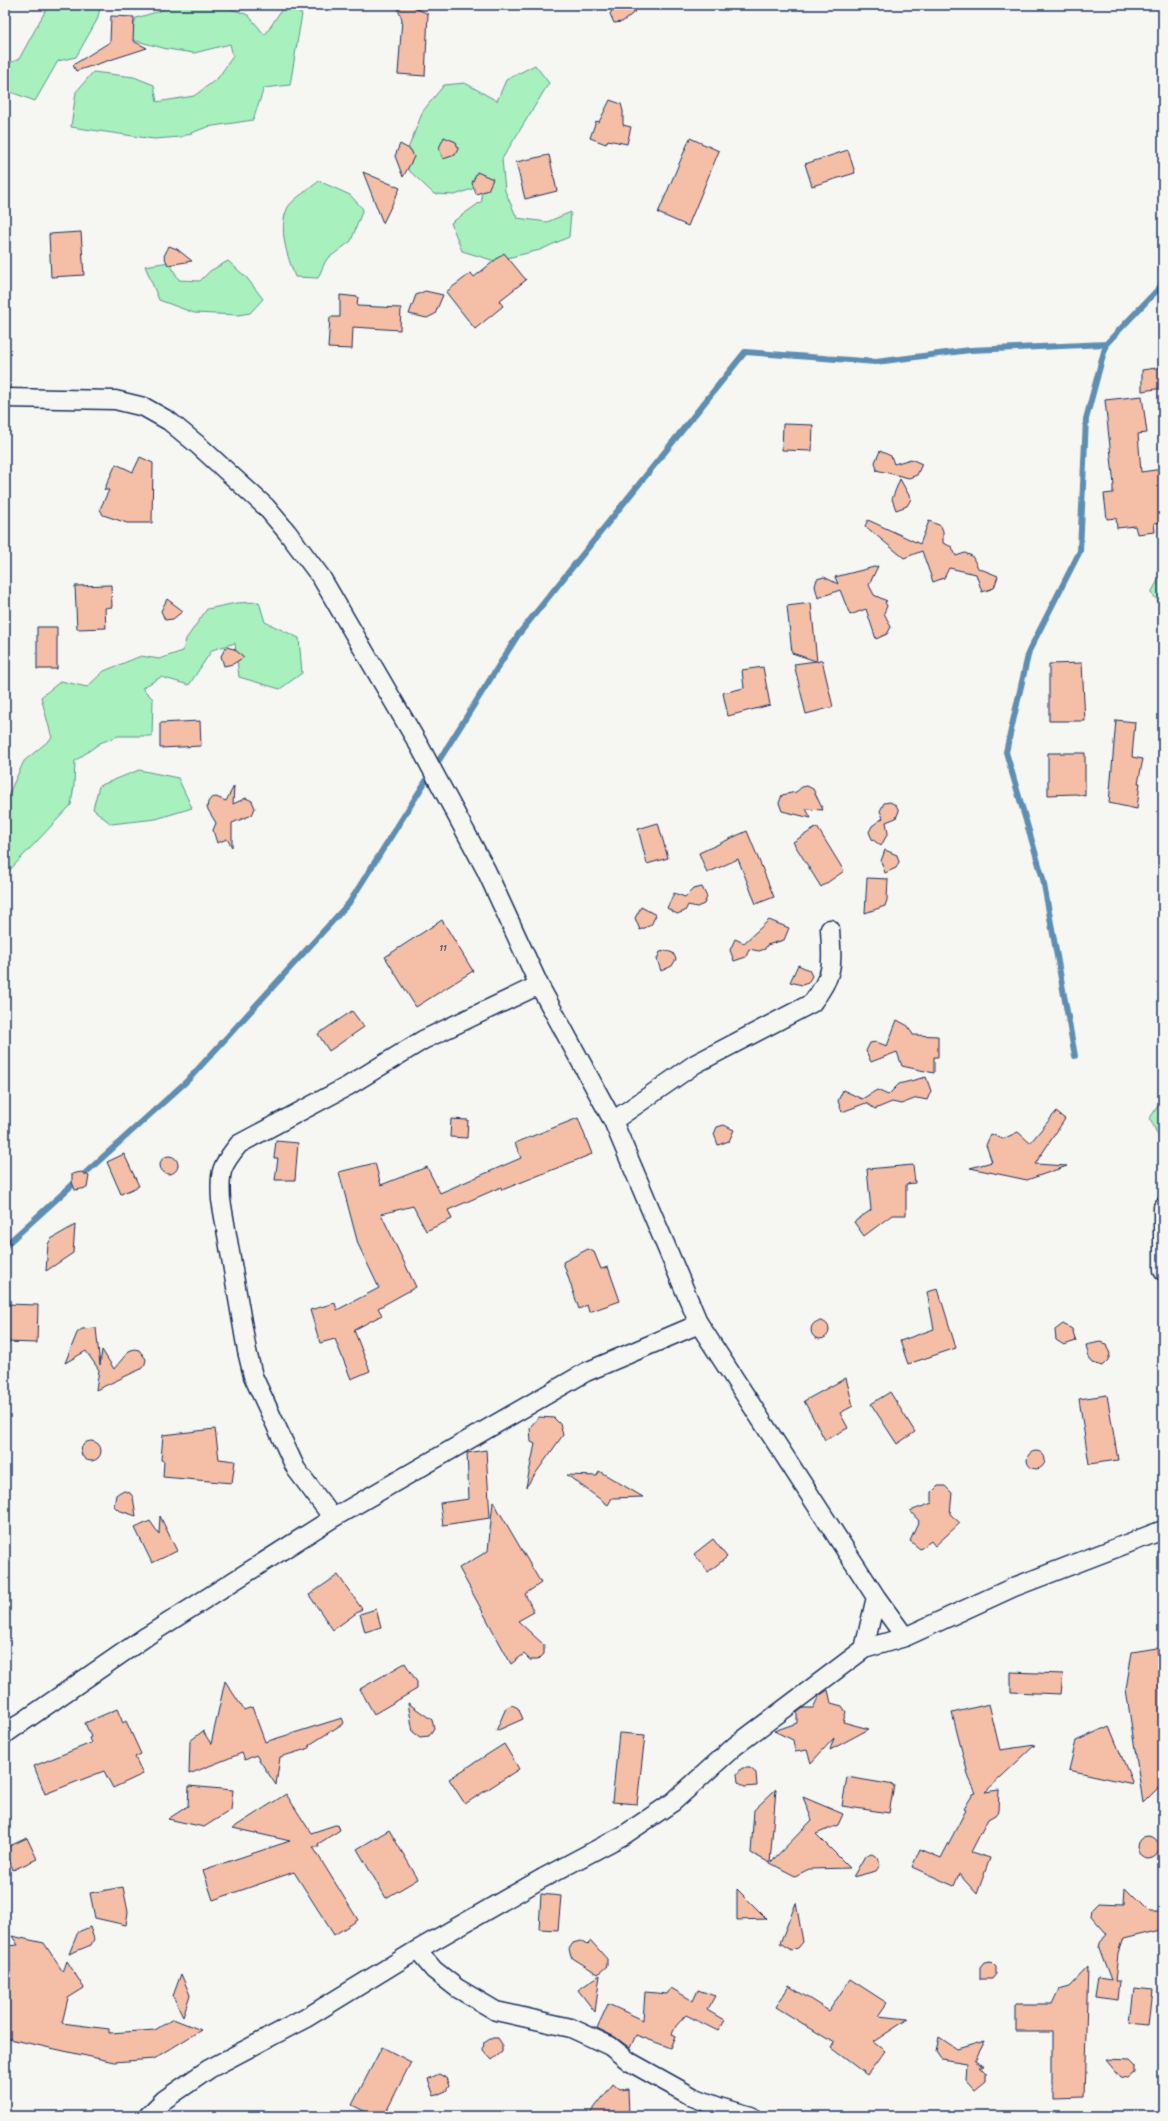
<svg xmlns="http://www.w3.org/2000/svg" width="1168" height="2121" font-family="Sriracha,sans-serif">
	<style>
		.green { fill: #a8f0bd; stroke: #62908e }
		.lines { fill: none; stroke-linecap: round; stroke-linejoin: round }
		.stream { stroke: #5e8eb3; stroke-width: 6 }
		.building { fill: #f4bfa6; stroke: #1b2f5e }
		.minor-casing { stroke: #1b2f5e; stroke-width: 21 }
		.minor { stroke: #f6f6f2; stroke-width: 18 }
		.labels { text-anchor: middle; stroke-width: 3; stroke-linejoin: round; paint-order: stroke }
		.number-label { font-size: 9px; fill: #515370 }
	</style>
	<rect width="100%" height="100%" fill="#f6f6f2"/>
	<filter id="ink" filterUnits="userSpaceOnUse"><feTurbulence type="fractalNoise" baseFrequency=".025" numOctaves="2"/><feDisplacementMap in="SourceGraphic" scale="8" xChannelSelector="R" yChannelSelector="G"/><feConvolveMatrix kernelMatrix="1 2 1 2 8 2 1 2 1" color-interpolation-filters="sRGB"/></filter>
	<g filter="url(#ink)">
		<!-- green -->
		<path class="green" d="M 47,5 L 101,5 L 97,20 L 76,57 L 58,61 L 35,101 L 5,90 L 5,65 L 19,59 L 48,6 Z
			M 169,5 L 221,5 L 248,15 L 265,35 L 284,6 L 302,14 L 290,85 L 264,88 L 253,120 L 207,127 L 181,137 L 154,139 L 71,127 L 76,92 L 93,72 L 134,77 L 154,85 L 157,102 L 194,96 L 218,78 L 233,56 L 230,44 L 194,53 L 167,49 L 129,39 L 136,18 L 160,11 Z
			M 535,65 L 549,83 L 502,159 L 505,191 L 517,218 L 547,222 L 571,212 L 569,237 L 540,250 L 495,261 L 462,251 L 451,223 L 482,201 L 480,186 L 455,195 L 434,194 L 402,164 L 423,111 L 444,85 L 465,83 L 497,101 L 506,80 Z
			M 319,181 L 350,195 L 363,209 L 351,241 L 326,260 L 318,278 L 295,277 C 288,257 277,229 288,207 C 292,200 312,187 319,181 Z
			M 228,261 L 247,278 L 263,299 L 250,313 L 238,315 L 194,313 L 159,300 L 145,266 L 169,262 L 179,280 L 200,281 L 210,271 Z
			M 1163,571 L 1163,607 L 1151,593 Z
			M 259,602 L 265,622 L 299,638 L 302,673 L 280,689 L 239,677 L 235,643 L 212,650 L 189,685 L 161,677 L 142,688 L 153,699 L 152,736 L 118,736 L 100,743 L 75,761 L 74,785 L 71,805 L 5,875 L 5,802 L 24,761 L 52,738 L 41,697 L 61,681 L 87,687 L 104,671 L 141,656 L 159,659 L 183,651 L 186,639 L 207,609 L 236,603 Z
			M 139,770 L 178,778 L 192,808 L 156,819 L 111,824 L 93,809 L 99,786 Z
			M 1163,1098 L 1163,1147 L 1150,1118 Z"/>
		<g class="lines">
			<!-- stream -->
			<path class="stream" d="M 1075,1056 L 1043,879 L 1006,752 L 1029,651 L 1080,551 L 1086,419 L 1106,344 L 1163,284
				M 5,1248 L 6,1245 L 188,1080 L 349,903 L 518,635 L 745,352 L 876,362 L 970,350 L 1106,344"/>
		</g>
		<!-- building -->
		<path class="building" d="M 396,5 L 409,5 L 428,14 L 425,76 L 398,74 L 402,19 Z
			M 615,5 L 616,5 L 636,11 L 622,22 L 614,23 L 610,14 Z
			M 111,16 L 134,17 L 133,41 L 147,48 L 76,71 L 73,65 L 110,42 Z
			M 610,100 L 621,104 L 623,111 L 623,125 L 631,127 L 627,144 L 608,140 L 606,144 L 590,138 L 596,121 L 599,122 Z
			M 444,137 L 456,142 L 458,149 L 455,155 L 443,159 L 439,148 Z
			M 690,138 L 719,151 L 688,226 L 658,213 Z
			M 400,144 L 411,150 L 414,157 L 403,177 L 395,156 Z
			M 848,150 L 855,173 L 812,186 L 805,164 Z
			M 549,155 L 557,191 L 525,199 L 516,162 Z
			M 363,172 L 400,188 L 383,223 Z
			M 477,172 L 493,179 L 488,190 L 476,194 L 472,183 Z
			M 81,232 L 84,275 L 51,277 L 49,234 Z
			M 169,246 L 177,249 L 192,261 L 168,265 L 164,256 Z
			M 504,253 L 526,280 L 499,301 L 503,306 L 475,329 L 446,292 L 471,273 L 474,277 Z
			M 425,291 L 443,295 L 435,314 L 427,318 L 409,314 L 416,295 Z
			M 340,295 L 358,297 L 357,306 L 401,308 L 400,330 L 353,327 L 352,349 L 328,348 L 330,317 L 340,317 Z
			M 1163,367 L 1163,388 L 1142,391 L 1142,370 Z
			M 1142,396 L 1147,433 L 1138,434 L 1141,472 L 1163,469 L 1163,522 L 1154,523 L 1155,532 L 1137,534 L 1135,526 L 1117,528 L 1116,518 L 1107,519 L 1104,494 L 1113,493 L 1113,485 L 1114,485 L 1105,400 Z
			M 783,424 L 813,425 L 812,451 L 782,450 Z
			M 880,451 L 891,456 L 894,464 L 911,459 L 922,464 L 917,475 L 909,478 L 876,470 L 877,470 L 875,462 Z
			M 140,457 L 153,463 L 152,523 L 127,523 L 103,515 L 100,509 L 109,490 L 104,490 L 116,464 L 133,472 Z
			M 900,479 L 911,499 L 907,506 L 896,510 L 892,499 Z
			M 868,520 L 920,544 L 929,521 L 941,526 L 943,531 L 943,543 L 952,547 L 956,556 L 965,553 L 972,556 L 978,568 L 998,576 L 994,588 L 982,592 L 976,574 L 949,568 L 944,578 L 933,582 L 922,551 L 904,558 L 865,526 Z
			M 878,566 L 869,585 L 874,595 L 887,601 L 885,602 L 887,606 L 884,613 L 891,627 L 887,634 L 876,639 L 866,609 L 850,615 L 840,590 L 818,598 L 815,586 L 817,579 L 824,577 L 838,584 L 835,577 Z
			M 111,585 L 112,607 L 105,608 L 106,628 L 77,629 L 75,586 Z
			M 167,599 L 183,611 L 173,619 L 165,620 L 161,611 Z
			M 811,603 L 817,662 L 822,660 L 833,707 L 806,714 L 794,664 L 816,661 L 792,653 L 787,606 Z
			M 37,627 L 57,627 L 57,669 L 37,669 Z
			M 226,647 L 234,649 L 244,657 L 233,664 L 224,666 L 221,656 Z
			M 1082,663 L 1085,721 L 1049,721 L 1049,664 Z
			M 763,667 L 770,705 L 728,716 L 723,693 L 744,688 L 742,670 Z
			M 1116,720 L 1135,722 L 1132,757 L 1143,759 L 1138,783 L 1140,783 L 1137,809 L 1109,803 Z
			M 200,721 L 201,746 L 160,748 L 160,723 Z
			M 1048,753 L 1085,753 L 1085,796 L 1076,794 L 1048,795 Z
			M 234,786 L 233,804 L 246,798 L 252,801 L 255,808 L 252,815 L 232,823 L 232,847 L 227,839 L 217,843 L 213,830 L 216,823 L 207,808 L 208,802 L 211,798 L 216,797 L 226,801 Z
			M 807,786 L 813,789 L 823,810 L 806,809 L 811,818 L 782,811 L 779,803 L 782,795 L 796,792 L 802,787 Z
			M 890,802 L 896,805 L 899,811 L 896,818 L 886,822 L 888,833 L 881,846 L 872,839 L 869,832 L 872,826 L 883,818 L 880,811 L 884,803 Z
			M 658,823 L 668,858 L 647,864 L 638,829 Z
			M 817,827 L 844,871 L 821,887 L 793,842 Z
			M 747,831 L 774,897 L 756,904 L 738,859 L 707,873 L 699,853 Z
			M 885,850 L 897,855 L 899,862 L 896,868 L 885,873 L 881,861 Z
			M 867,878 L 888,879 L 887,900 L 885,906 L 865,913 Z
			M 702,887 L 707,897 L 704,904 L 697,907 L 688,905 L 685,911 L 677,914 L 667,908 L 674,893 L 685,897 L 693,889 Z
			M 641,907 L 656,915 L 651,925 L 640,930 L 635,918 Z
			M 442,920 L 473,971 L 416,1007 L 385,957 Z
			M 769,920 L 789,928 L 784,940 L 767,945 L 765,949 L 759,951 L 749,949 L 746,957 L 734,961 L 730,950 L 735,939 L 744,943 Z
			M 667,951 L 673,953 L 676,959 L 672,966 L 661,971 L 657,959 L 660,952 Z
			M 798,965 L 809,970 L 812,976 L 808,983 L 802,985 L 790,982 Z
			M 352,1011 L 364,1027 L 329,1051 L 318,1034 Z
			M 897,1020 L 908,1026 L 913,1035 L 938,1036 L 938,1057 L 934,1057 L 934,1073 L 902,1066 L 897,1052 L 871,1062 L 866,1051 L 870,1043 L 876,1042 L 887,1046 Z
			M 926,1077 L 931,1091 L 927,1100 L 917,1098 L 901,1104 L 892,1102 L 875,1109 L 866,1103 L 842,1112 L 838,1101 L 843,1090 L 862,1099 L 877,1090 L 888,1095 L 899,1084 Z
			M 1056,1112 L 1065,1119 L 1035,1164 L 1067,1166 L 1027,1180 L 970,1168 L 992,1162 L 986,1145 L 991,1134 L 1003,1139 L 1018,1132 L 1030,1143 Z
			M 578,1118 L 592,1154 L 502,1190 L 501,1187 L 448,1210 L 452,1219 L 426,1231 L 413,1206 L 381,1214 L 416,1287 L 378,1308 L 382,1315 L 354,1330 L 370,1371 L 351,1379 L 335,1339 L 320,1343 L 310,1310 L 335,1303 L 337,1310 L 379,1288 L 358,1244 L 339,1172 L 375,1163 L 381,1185 L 427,1167 L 440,1193 L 521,1158 L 515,1143 Z
			M 451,1119 L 468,1120 L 467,1138 L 450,1137 Z
			M 724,1125 L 734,1130 L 729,1141 L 718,1145 L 714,1134 L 717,1127 Z
			M 276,1141 L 298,1143 L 295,1180 L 275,1180 L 278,1158 L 274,1158 Z
			M 124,1154 L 139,1186 L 121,1194 L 107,1162 Z
			M160 1165a9 9 0 1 1 18 0a9 9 0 1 1-18 0Z
			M 913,1165 L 915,1183 L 906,1184 L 906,1215 L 892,1215 L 864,1236 L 854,1222 L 871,1210 L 867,1169 Z
			M 81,1172 L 89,1176 L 87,1188 L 75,1190 L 72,1182 L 72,1174 Z
			M 75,1225 L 73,1253 L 46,1271 L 48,1244 L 51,1239 Z
			M 588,1249 L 594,1252 L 601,1269 L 608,1267 L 620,1301 L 589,1312 L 587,1305 L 579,1309 L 563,1262 Z
			M 938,1289 L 956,1348 L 908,1364 L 900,1341 L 934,1329 L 927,1292 Z
			M 6,1304 L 38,1305 L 37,1343 L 5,1342 Z
			M811 1330a9 9 0 1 1 18 0a9 9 0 1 1-18 0Z
			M 1063,1324 L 1072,1329 L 1076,1341 L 1064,1345 L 1056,1340 L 1055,1330 Z
			M 96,1328 L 100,1365 L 102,1350 L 114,1369 L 129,1351 L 134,1349 L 139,1350 L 146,1359 L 145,1364 L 141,1369 L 96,1390 L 99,1370 L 86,1351 L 65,1363 L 77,1333 L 82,1329 Z
			M 1100,1342 L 1106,1344 L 1110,1354 L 1108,1360 L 1102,1366 L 1093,1363 L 1089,1358 L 1086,1345 Z
			M 846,1378 L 853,1406 L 840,1413 L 848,1428 L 825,1440 L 804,1401 Z
			M 890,1392 L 915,1432 L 897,1444 L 871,1404 Z
			M 1107,1395 L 1118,1460 L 1089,1464 L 1079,1399 Z
			M 539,1417 L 554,1418 L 560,1424 L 563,1435 L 526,1487 L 535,1444 L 531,1442 L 530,1427 Z
			M 215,1429 L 219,1459 L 235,1461 L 232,1483 L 163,1477 L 164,1461 L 161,1460 L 163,1435 Z
			M81 1451a10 10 0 1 1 20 0a10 10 0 1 1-20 0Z
			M 486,1450 L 490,1518 L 443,1525 L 440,1503 L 469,1499 L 467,1453 Z
			M1027 1460a9 9 0 1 1 18 0a9 9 0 1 1-18 0Z
			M 599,1471 L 643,1497 L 612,1498 L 608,1505 L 567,1475 L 597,1476 Z
			M 938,1486 L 945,1486 L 952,1493 L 950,1514 L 960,1523 L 935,1546 L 931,1541 L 920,1549 L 910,1541 L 919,1521 L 910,1511 L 932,1503 L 932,1492 Z
			M 125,1491 L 130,1493 L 133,1497 L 136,1516 L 118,1510 L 114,1506 L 116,1495 L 120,1492 Z
			M 493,1501 L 541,1583 L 525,1594 L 534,1612 L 518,1621 L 544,1645 L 544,1654 L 538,1660 L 530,1660 L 524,1654 L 511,1664 L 459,1568 L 488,1551 Z
			M 160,1516 L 177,1551 L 152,1563 L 135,1528 L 150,1521 L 159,1534 Z
			M 713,1539 L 727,1557 L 708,1572 L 694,1554 Z
			M 338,1575 L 362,1609 L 333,1630 L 309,1595 Z
			M 376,1609 L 381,1627 L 365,1632 L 360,1614 Z
			M 1157,1648 L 1163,1691 L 1163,1783 L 1143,1803 L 1126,1689 L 1132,1652 Z
			M 405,1663 L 417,1682 L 417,1689 L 374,1714 L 360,1689 Z
			M 1011,1672 L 1063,1674 L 1061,1694 L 1011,1692 Z
			M 225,1681 L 244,1710 L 252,1707 L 265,1742 L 342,1718 L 344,1723 L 309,1745 L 310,1748 L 280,1757 L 276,1785 L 256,1755 L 245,1760 L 242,1753 L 189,1774 L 190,1741 L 203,1731 L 211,1744 Z
			M 828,1690 L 831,1703 L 842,1706 L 846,1712 L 843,1722 L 869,1729 L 830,1750 L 834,1738 L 811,1763 L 807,1750 L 795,1752 L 793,1740 L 774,1731 L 797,1723 L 797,1713 L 803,1708 L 813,1708 L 819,1696 Z
			M 408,1703 L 432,1720 L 434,1728 L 429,1736 L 420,1737 L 413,1732 Z
			M 989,1704 L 1000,1750 L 1035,1745 L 985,1792 L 999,1790 L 998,1811 L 995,1815 L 988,1819 L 971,1852 L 990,1858 L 977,1894 L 959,1874 L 954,1886 L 912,1867 L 920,1849 L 941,1858 L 966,1810 L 964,1809 L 973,1794 L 976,1793 L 969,1778 L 952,1713 Z
			M 512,1705 L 518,1708 L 523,1719 L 496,1731 L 506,1708 Z
			M 117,1709 L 123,1723 L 126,1721 L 141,1754 L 135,1757 L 143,1774 L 113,1788 L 104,1771 L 45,1794 L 34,1766 L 91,1743 L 89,1738 L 91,1737 L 85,1723 Z
			M 1109,1726 L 1133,1784 L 1069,1770 L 1076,1741 Z
			M 619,1733 L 645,1735 L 637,1804 L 612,1802 Z
			M 504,1744 L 519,1769 L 465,1804 L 449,1779 Z
			M 742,1768 L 750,1768 L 756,1773 L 757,1786 L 744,1787 L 738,1782 L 737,1774 Z
			M 847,1777 L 894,1785 L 889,1813 L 842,1806 Z
			M 189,1786 L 233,1790 L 231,1810 L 204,1827 L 168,1819 L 188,1806 Z
			M 776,1789 L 770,1863 L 812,1820 L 803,1797 L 843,1814 L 838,1825 L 816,1834 L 850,1868 L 809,1869 L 795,1876 L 751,1853 L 754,1810 Z
			M 286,1794 L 311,1833 L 338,1824 L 340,1830 L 318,1844 L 319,1847 L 313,1847 L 358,1920 L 334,1935 L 294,1872 L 213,1900 L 203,1870 L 290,1841 L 233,1828 Z
			M 389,1830 L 418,1879 L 386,1898 L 357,1849 Z
			M1137 1847a11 11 0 1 1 22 0a11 11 0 1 1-22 0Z
			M 27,1838 L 37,1859 L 13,1870 L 5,1848 Z
			M 872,1854 L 878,1858 L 880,1865 L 876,1871 L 853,1877 L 865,1856 Z
			M 123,1887 L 128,1912 L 126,1925 L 95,1918 L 90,1893 Z
			M 1125,1888 L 1149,1912 L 1162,1912 L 1160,1930 L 1123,1939 L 1118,1954 L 1115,1981 L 1120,1981 L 1118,2000 L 1095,1997 L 1098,1978 L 1111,1980 L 1099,1948 L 1100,1943 L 1107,1934 L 1091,1916 L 1092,1909 L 1098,1903 L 1124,1904 Z
			M 737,1889 L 767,1919 L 737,1920 Z
			M 541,1894 L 561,1896 L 558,1930 L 539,1929 Z
			M 796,1903 L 803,1942 L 798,1948 L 791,1950 L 780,1943 Z
			M 90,1927 L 94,1939 L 91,1945 L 69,1954 L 78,1932 Z
			M 12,1936 L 44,1943 L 63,1972 L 67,1961 L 84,1988 L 68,1998 L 62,2023 L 109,2029 L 109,2033 L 155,2030 L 173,2019 L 201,2030 L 154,2059 L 114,2062 L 5,2038 L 5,2014 L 10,1964 L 5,1964 L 5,1946 L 18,1945 Z
			M 580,1941 L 587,1945 L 591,1941 L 607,1959 L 607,1966 L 598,1974 L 571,1957 L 569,1949 L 573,1943 Z
			M 991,1962 L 996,1967 L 996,1974 L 992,1979 L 980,1979 L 980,1968 L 984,1963 Z
			M 1088,1967 L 1084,2097 L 1052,2098 L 1052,2032 L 1016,2032 L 1016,2004 L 1052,2004 L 1059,1989 L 1070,1986 Z
			M 181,1974 L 190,1995 L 183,2016 L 173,1996 Z
			M 600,1975 L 595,2012 L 578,1990 Z
			M 850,1979 L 887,2003 L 878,2016 L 908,2019 L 873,2042 L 885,2051 L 867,2075 L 831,2048 L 834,2043 L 776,2007 L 789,1986 L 829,2011 Z
			M 671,1988 L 693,2001 L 698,1990 L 715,1996 L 707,2010 L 724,2020 L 718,2031 L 686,2015 L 676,2026 L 672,2034 L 676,2036 L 671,2048 L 636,2035 L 630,2048 L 615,2037 L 597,2028 L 608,2004 L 643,2020 L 645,1992 L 667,1994 Z
			M 1135,1989 L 1153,1991 L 1149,2024 L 1131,2022 Z
			M 939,2037 L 957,2049 L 985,2041 L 975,2060 L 984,2066 L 979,2066 L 986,2073 L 986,2081 L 975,2090 L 966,2080 L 967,2063 L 941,2059 L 936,2052 Z
			M 490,2038 L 498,2038 L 502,2044 L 502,2052 L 492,2060 L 483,2050 L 484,2042 Z
			M 382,2047 L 411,2062 L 384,2116 L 374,2116 L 352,2105 Z
			M 1106,2059 L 1128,2060 L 1134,2066 L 1134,2073 L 1128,2078 L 1121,2077 Z
			M 439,2074 L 446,2078 L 449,2086 L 446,2091 L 434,2096 L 428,2079 Z
			M 613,2084 L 620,2090 L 628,2089 L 629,2116 L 588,2116 Z"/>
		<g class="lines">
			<defs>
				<path id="minor" d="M 5,398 L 115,400 L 144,407 L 169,421 L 198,445 L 266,507 L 287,532 L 321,577 L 420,747 L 486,870 L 539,985 L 613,1121 L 699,1324 L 876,1597 L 864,1649
					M 613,1121 L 695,1064 L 812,1003 C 835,973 832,965 830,929
					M 1163,1207 L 1163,1271
					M 333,1518 L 296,1469 L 253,1376 L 247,1351 L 221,1200 C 219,1171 221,1166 239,1144 L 348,1086 L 423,1040 L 539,985
					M 876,1597 L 905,1637
					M 5,1734 L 147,1636 L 333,1518 L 586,1372 L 699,1324
					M 417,1950 L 434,1970 L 457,1988 L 496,2011 L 571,2028 L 610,2046 L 630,2062 L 693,2097 L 719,2107 L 751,2116
					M 148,2116 L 164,2100 L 209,2069 L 306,2018 L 417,1950 L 541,1879 L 624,1835 L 673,1802 L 735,1746 L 864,1649 L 905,1637 L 1014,1587 L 1163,1530"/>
			</defs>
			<!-- minor casing -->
			<use href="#minor" class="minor-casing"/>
			<!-- minor -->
			<use href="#minor" class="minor"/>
		</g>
	</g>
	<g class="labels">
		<!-- number labels -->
		<g class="number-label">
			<text x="443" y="951">11</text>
		</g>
	</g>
	<!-- margin -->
	<rect width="1168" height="2121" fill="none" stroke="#f6f6f2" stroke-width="20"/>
	<rect x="10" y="10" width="1148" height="2101" fill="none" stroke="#1b2f5e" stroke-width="1.5" filter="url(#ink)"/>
</svg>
